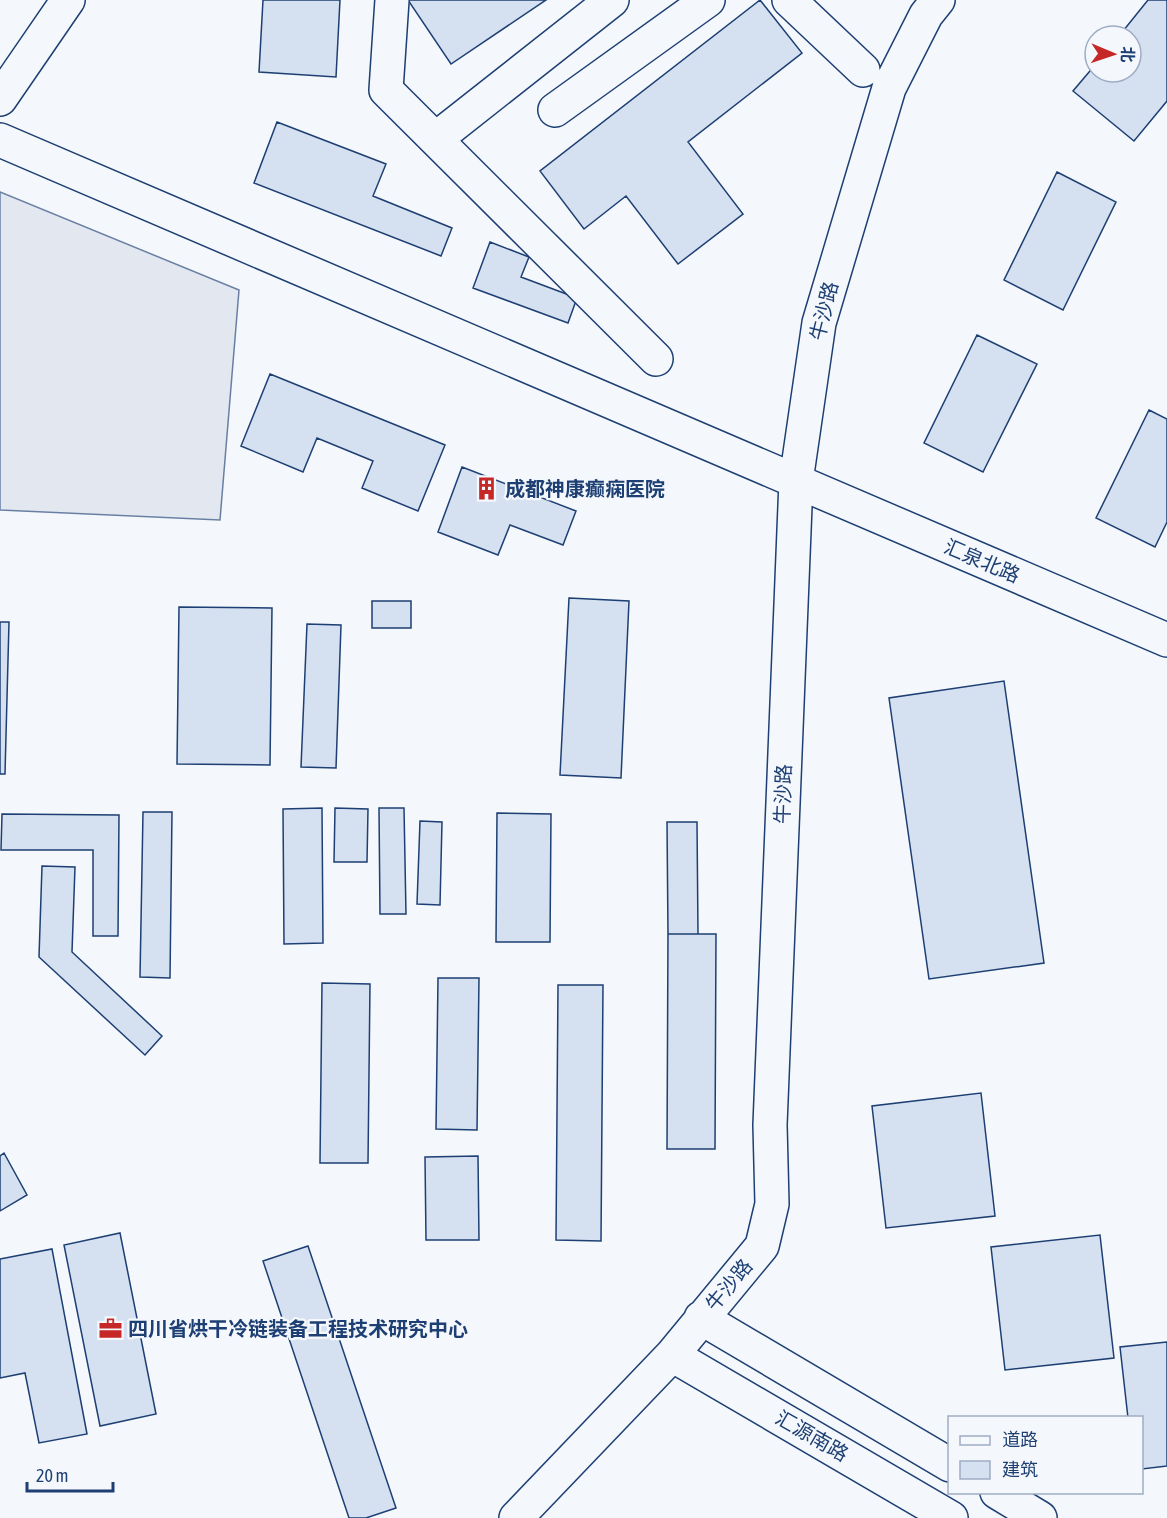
<svg xmlns="http://www.w3.org/2000/svg" width="1167" height="1518" font-family="'Asap Condensed','Noto Sans SC',sans-serif">
	<style>
		.parking { fill: #e3e8f0; stroke: #687fa3; stroke-width: 1.5 }
		.building { fill: #d5e0f0; stroke: #1d3f73; stroke-width: 1.5 }
		.lines { fill: none; stroke-linecap: round; stroke-linejoin: round }
		.minor-casing { stroke: #1d3f73; stroke-width: 36 }
		.minor { stroke: #f4f7fb; stroke-width: 33 }
		.labels { text-anchor: middle; stroke-width: 4.5; stroke-linejoin: round; paint-order: stroke }
		.street-label { font-size: 20px; fill: #1d3f73; stroke: #f4f7fb }
		.poi-label { font-size: 20px; font-weight: bold; fill: #1d3f73; stroke: #f4f7fb; text-anchor: start }
	</style>
	<rect width="100%" height="100%" fill="#f4f7fb"/>
	<!-- parking -->
	<path class="parking" d="M 0,192 L 239,290 L 220,520 L 0,510 Z"/>
	<!-- building -->
	<path class="building" d="M 263,0 L 340,0 L 336,77 L 259,72 Z
		M 408,0 L 546,0 L 451,64 Z
		M 760,0 L 802,53 L 688,142 L 743,214 L 678,264 L 626,196 L 584,229 L 540,171 Z
		M 1148,0 L 1167,0 L 1167,101 L 1134,141 L 1073,91 L 1095,65 L 1095,72 L 1131,72 L 1131,36 L 1119,36 Z
		M 277,122 L 386,164 L 373,196 L 452,228 L 441,256 L 254,183 Z
		M 1057,172 L 1116,202 L 1063,310 L 1004,280 Z
		M 490,242 L 529,257 L 521,277 L 577,298 L 568,323 L 473,288 Z
		M 977,335 L 1037,364 L 983,472 L 924,443 Z
		M 270,374 L 445,445 L 418,511 L 362,488 L 373,461 L 317,438 L 303,472 L 241,446 Z
		M 1149,410 L 1167,419 L 1167,522 L 1155,547 L 1096,518 Z
		M 462,467 L 576,511 L 563,545 L 510,525 L 498,555 L 438,532 Z
		M 569,598 L 629,601 L 621,778 L 560,775 Z
		M 372,601 L 411,601 L 411,628 L 372,628 Z
		M 179,607 L 272,608 L 270,765 L 177,764 Z
		M 0,622 L 9,622 L 5,774 L 0,774 Z
		M 307,624 L 341,625 L 336,768 L 301,767 Z
		M 1004,681 L 1044,963 L 929,979 L 889,698 Z
		M 322,808 L 323,943 L 284,944 L 283,809 Z
		M 335,808 L 368,809 L 367,862 L 334,862 Z
		M 379,808 L 404,808 L 406,914 L 380,914 Z
		M 143,812 L 172,812 L 170,978 L 140,977 Z
		M 497,813 L 551,814 L 550,942 L 496,942 Z
		M 2,814 L 119,815 L 118,936 L 93,936 L 93,850 L 1,850 Z
		M 420,821 L 442,822 L 440,905 L 417,904 Z
		M 667,822 L 697,822 L 698,934 L 668,934 Z
		M 42,866 L 75,867 L 72,952 L 162,1036 L 145,1055 L 39,957 Z
		M 668,934 L 716,934 L 715,1149 L 667,1149 Z
		M 438,978 L 479,978 L 477,1130 L 436,1129 Z
		M 322,983 L 370,984 L 368,1163 L 320,1163 Z
		M 558,985 L 603,985 L 601,1241 L 556,1240 Z
		M 981,1093 L 995,1216 L 886,1228 L 872,1106 Z
		M 4,1153 L 27,1195 L 0,1211 L 0,1156 Z
		M 478,1156 L 479,1240 L 426,1240 L 425,1157 Z
		M 120,1233 L 156,1414 L 100,1426 L 64,1245 Z
		M 1100,1235 L 1114,1358 L 1005,1370 L 991,1247 Z
		M 308,1246 L 396,1508 L 366,1518 L 349,1518 L 263,1261 Z
		M 52,1249 L 87,1434 L 39,1443 L 25,1373 L 0,1378 L 0,1259 Z
		M 1167,1342 L 1167,1466 L 1142,1469 L 1142,1418 L 1128,1418 L 1120,1347 Z"/>
	<g class="lines">
		<defs>
			<path id="minor" d="M 392,0 L 386,90 L 656,359
				M 789,0 L 863,70
				M 0,99 L 68,0
				M 555,110 L 708,0
				M 437,138 L 612,0
				M 0,140 L 1167,640
				M 701,1318 L 950,1465
				M 672,1355 L 951,1518
				M 997,1492 L 1040,1518
				M 516,1518 L 672,1355 L 762,1246 L 772,1204 L 770,1125 L 796,481 L 819,323 L 889,88 L 926,15 L 938,0"/>
		</defs>
		<!-- minor casing -->
		<use href="#minor" class="minor-casing"/>
		<!-- minor -->
		<use href="#minor" class="minor"/>
	</g>
	<!-- icons -->
	<defs>
		<symbol id="building-bare" viewBox="-9 -9 18 18"><path d="M-4-6H4V6H1V3H-1V6H-4ZM-2.5-4.3h1.7v1.8h-1.7ZM.8-4.3h1.7v1.8H.8ZM-2.5-1h1.7V.8h-1.7ZM.8-1h1.7V.8H.8Z" fill="#c62828" stroke="#f4f7fb" stroke-width="2.5" paint-order="stroke"/></symbol>
		<symbol id="office-bare" viewBox="-9 -9 18 18"><path d="M-6-3h4V-5.5h4V-3h4V5H-6ZM-1-4.5V-3h2v-1.5ZM-6 0V1H6V0Z" fill="#c62828" stroke="#f4f7fb" stroke-width="2.5" paint-order="stroke"/></symbol>
	</defs>
	<g fill-rule="evenodd">
		<use href="#building-bare" x="470" y="472" width="33" height="33"/>
		<use href="#office-bare" x="94" y="1312" width="33" height="33"/>
	</g>
	<g class="labels">
		<!-- street labels -->
		<g class="street-label">
			<text transform="translate(824 311) rotate(-76)" y="7">牛沙路</text>
			<text transform="translate(982 561) rotate(23)" y="7">汇泉北路</text>
			<text transform="translate(783 794) rotate(-88)" y="7">牛沙路</text>
			<text transform="translate(729 1285) rotate(-50)" y="7">牛沙路</text>
			<text transform="translate(812 1436) rotate(30)" y="7">汇源南路</text>
		</g>
		<!-- poi labels -->
		<g class="poi-label">
			<text x="505" y="496">成都神康癫痫医院</text>
			<text x="128" y="1336">四川省烘干冷链装备工程技术研究中心</text>
		</g>
	</g>
	<!-- legend -->
	<rect x="948" y="1416" width="195" height="78" fill="#f4f7fb" stroke="#9eadc5" stroke-width="1.5"/>
	<rect x="960" y="1436" width="30" height="9" fill="#f4f7fb" stroke="#9eadc5" stroke-width="1.5"/>
	<text x="1002" y="1446" font-size="18" fill="#1d3f73">道路</text>
	<rect x="960" y="1461" width="30" height="18" fill="#d5e0f0" stroke="#9eadc5" stroke-width="1.5"/>
	<text x="1002" y="1476" font-size="18" fill="#1d3f73">建筑</text>
	<!-- north arrow -->
	<g transform="translate(1113 54) rotate(92)"><circle r="28" fill="#f4f7fb" stroke="#9eadc5" stroke-width="1.5"/>
	<path d="M0-4.5L10 22L0 15L-10 22Z" fill="#c62828"/>
	<text y="-9" font-size="16" font-weight="bold" text-anchor="middle" fill="#1d3f73">北</text>
	</g>
	<!-- scale -->
	<path d="M27 1482v9h86v-9" fill="none" stroke="#1d3f73" stroke-width="3"/>
	<text x="36" y="1482" font-size="18" fill="#1d3f73" stroke="#f4f7fb" stroke-width="4.5" paint-order="stroke">20 m</text>
</svg>
